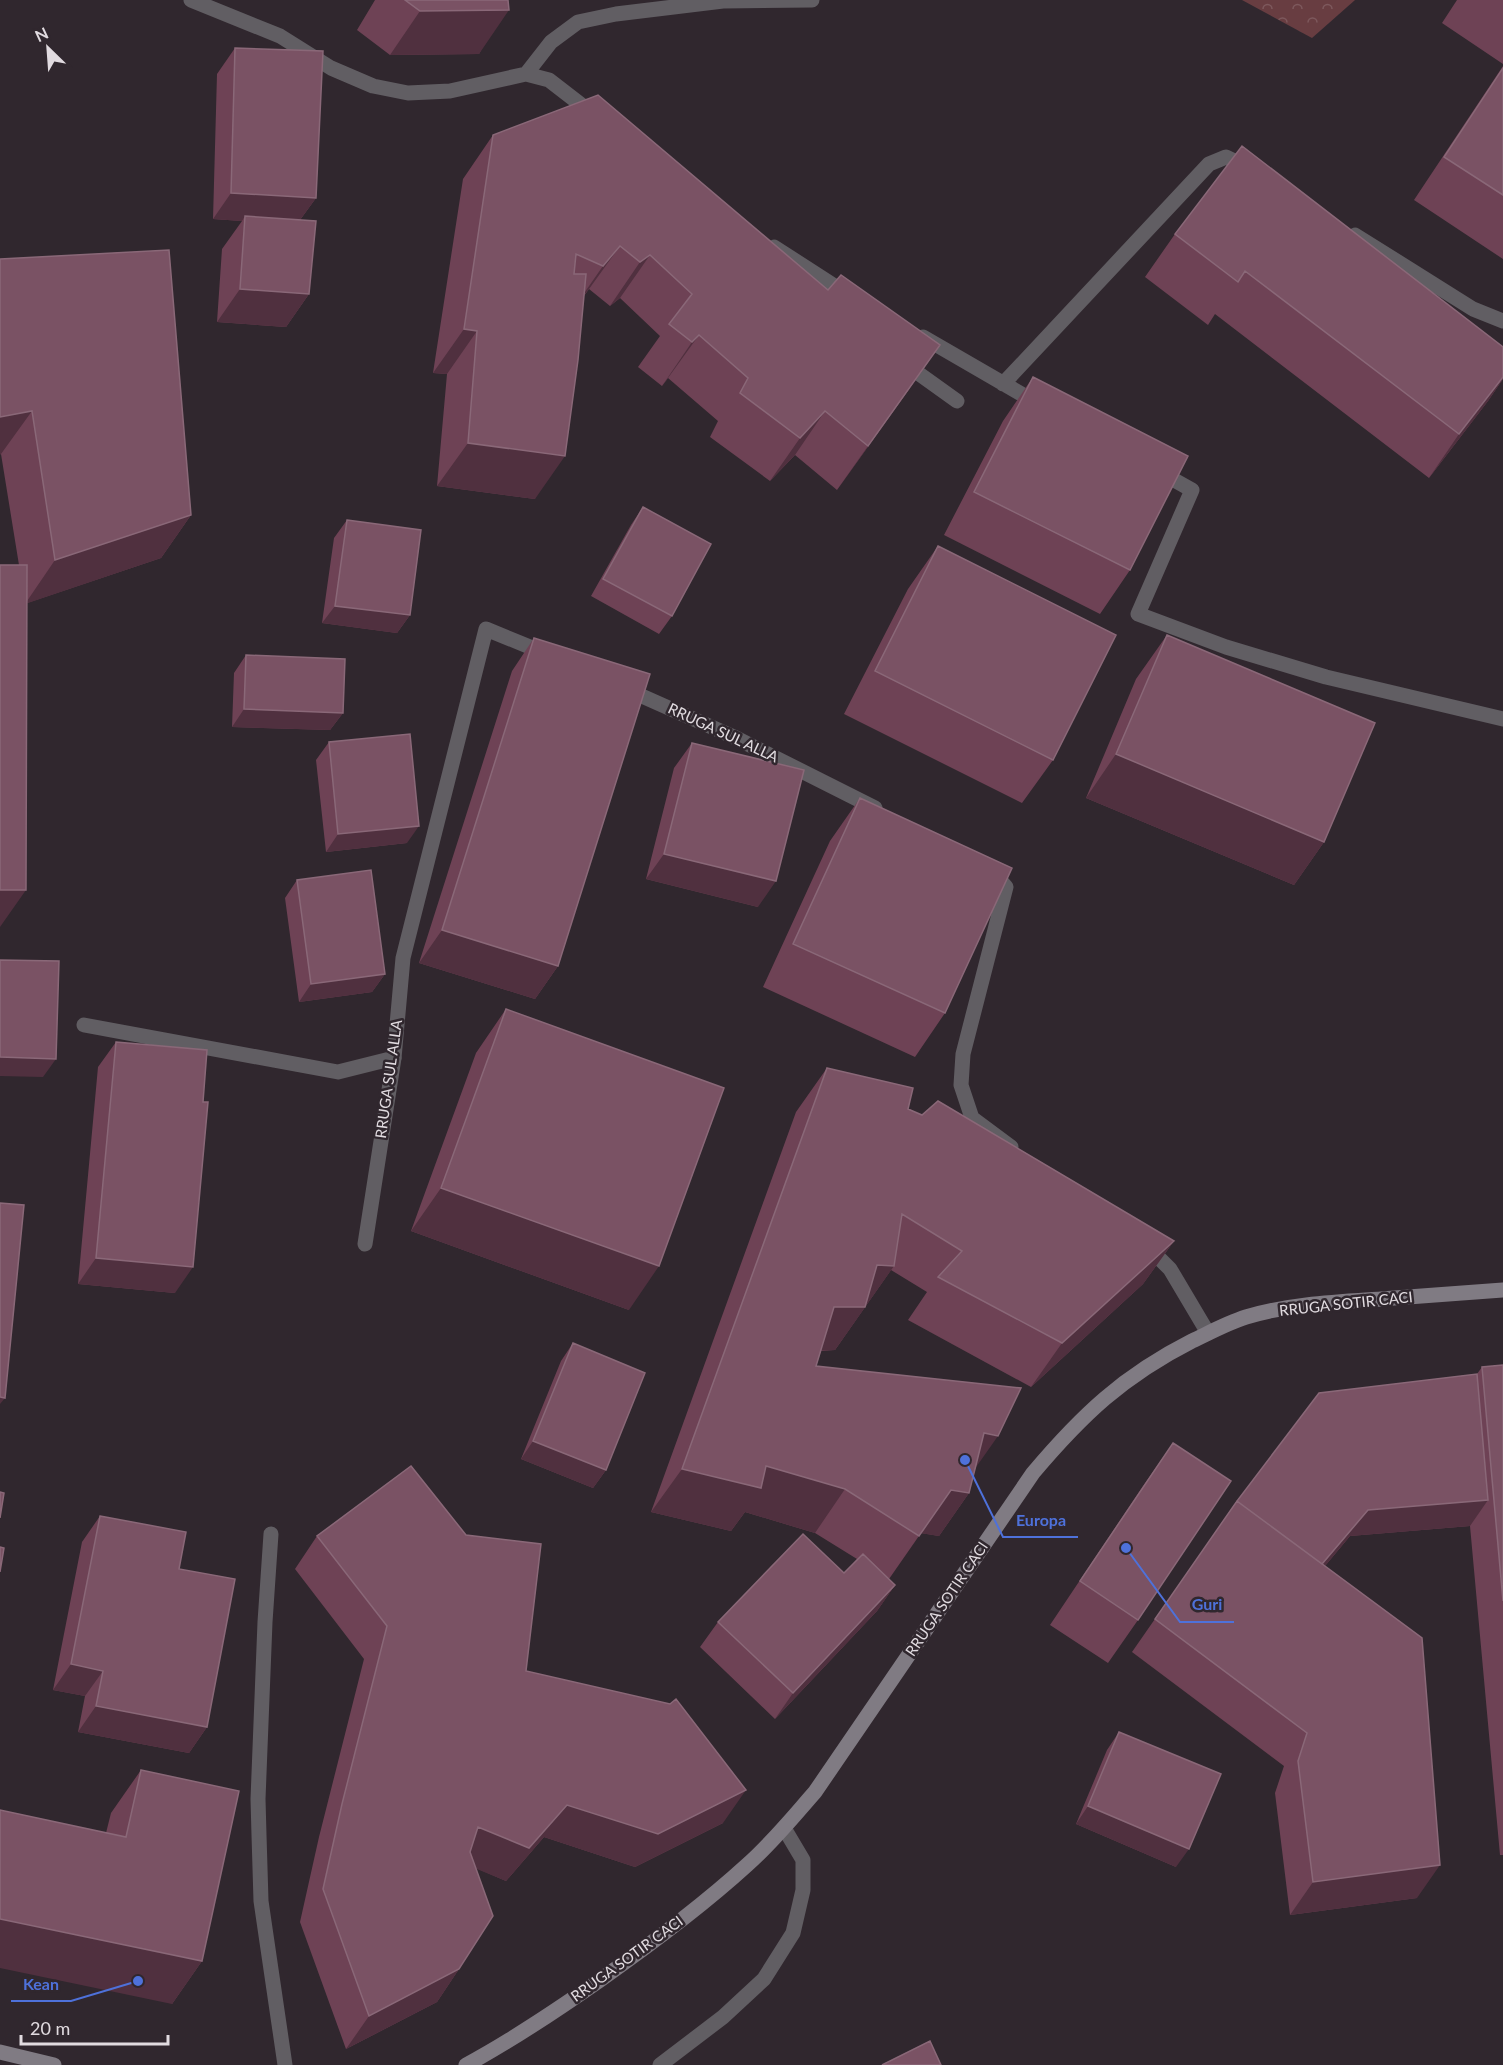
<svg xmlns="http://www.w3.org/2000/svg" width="1503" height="2065" font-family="Lato,sans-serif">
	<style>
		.forest { fill: url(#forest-crowns) }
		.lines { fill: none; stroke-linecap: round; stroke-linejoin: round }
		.service { stroke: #615e63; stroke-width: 15 }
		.minor { stroke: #615e63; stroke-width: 15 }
		.secondary { stroke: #807b83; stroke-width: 15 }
		.wall { fill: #6e4255 }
		.shaded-wall { fill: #50303f }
		.building { fill: #7a5264; stroke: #8a6878; stroke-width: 1.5 }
		.labels { text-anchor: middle; stroke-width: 5; stroke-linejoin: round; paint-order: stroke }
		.street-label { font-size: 15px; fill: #e1dbe0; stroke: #30272e }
		.leader { fill: none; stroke: #4e71da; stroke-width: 2 }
		.callout-dot { fill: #4e71da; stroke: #30272e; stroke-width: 2 }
		.callout-label { font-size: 16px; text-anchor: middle; font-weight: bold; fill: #4e71da; stroke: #30272e; stroke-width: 5; stroke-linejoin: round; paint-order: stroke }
	</style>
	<defs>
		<pattern id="forest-crowns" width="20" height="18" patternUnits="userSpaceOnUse" patternTransform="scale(1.5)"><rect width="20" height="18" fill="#683d41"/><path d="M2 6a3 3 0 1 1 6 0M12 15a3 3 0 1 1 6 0" fill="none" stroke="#7d585c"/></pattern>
	</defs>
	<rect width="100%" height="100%" fill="#30272e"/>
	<!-- forest -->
	<path class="forest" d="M 1242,0 L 1355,0 L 1312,38 Z"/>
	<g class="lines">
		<!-- service -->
		<path class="service" d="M 904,363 L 957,401
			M 84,1025 L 338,1072 L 394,1058 L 365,1244
			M 271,1534 L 265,1622 L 258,1799 L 259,1835 L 261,1901 L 285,2065"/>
		<!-- minor -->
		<path class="minor" d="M 191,0 L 280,36 L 331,68 L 373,86 L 408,93 L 450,91 L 526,74 L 551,42 L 578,22 L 616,14 L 723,1 L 812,0
			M 526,74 L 549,80 L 593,114
			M 1355,235 L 1473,309 L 1503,321
			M 774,247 L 850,296
			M 923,337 L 1037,403
			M 1003,384 L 1209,164 L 1226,157 L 1249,168
			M 1158,471 L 1192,490 L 1138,614 L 1226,647 L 1326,677 L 1503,719
			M 626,689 L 734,737 L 875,808
			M 991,870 L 1006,887 L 963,1054 L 961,1085 L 972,1118 L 1011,1147
			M 394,1058 L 403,958 L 486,629 L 547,654
			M 1146,1245 L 1170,1269 L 1208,1333
			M 660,2065 L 723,2017 L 764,1979 L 793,1933 L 803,1890 L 803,1860 L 784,1828"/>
		<!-- secondary -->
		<path class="secondary" d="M 0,2052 L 54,2065
			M 466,2065 C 513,2040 557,2010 600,1980 C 651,1944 701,1907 747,1865 C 772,1843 793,1817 815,1792 L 1033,1473 C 1082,1415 1123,1376 1192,1341 C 1209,1333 1227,1323 1246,1317 C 1289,1304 1336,1302 1381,1299 C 1421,1296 1462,1293 1503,1290"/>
	</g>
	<!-- wall -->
	<path class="wall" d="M 375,0 L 508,0 L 479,54 L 390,55 L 357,30 Z
		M 1457,0 L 1503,0 L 1503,64 L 1442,23 Z
		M 235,48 L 316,198 L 300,220 L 309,294 L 286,327 L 217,322 L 222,249 L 242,221 L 213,219 L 217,74 Z
		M 1503,66 L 1503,259 L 1414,200 Z
		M 493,135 L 910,388 L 837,490 L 795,455 L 770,481 L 710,437 L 718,421 L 668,378 L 662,386 L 638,367 L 660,336 L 620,298 L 610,306 L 589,289 L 584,296 L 535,499 L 437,486 L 447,374 L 433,373 L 463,179 Z
		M 1175,234 L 1503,347 L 1503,379 L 1488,401 L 1429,478 L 1215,314 L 1208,325 L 1145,277 Z
		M 0,259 L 191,515 L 161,558 L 27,603 L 19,565 L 1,454 Z
		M 1033,377 L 1130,570 L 1100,614 L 944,535 L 1003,421 Z
		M 643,507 L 672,616 L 659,634 L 591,596 L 631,525 Z
		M 347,520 L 410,615 L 397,633 L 322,623 L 334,538 Z
		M 938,546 L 1053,760 L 1022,803 L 844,714 L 908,589 Z
		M 1167,635 L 1324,842 L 1294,885 L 1086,798 L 1136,679 Z
		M 534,638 L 558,966 L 535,999 L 419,963 L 512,671 Z
		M 246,655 L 343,713 L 330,730 L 232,727 L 234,673 Z
		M 329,742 L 407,843 L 326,852 L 316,760 Z
		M 692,743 L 758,907 L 646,879 L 674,768 Z
		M 860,798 L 945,1013 L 915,1057 L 763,987 L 830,841 Z
		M 297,880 L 385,974 L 372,992 L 299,1002 L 285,898 Z
		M 506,1009 L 629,1310 L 411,1231 L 476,1053 Z
		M 116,1042 L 203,1102 L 175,1293 L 78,1284 L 98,1067 Z
		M 827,1068 L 1174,1241 L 1143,1284 L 1031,1387 L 908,1320 L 927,1292 L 891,1270 L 835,1350 L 821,1351 L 816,1366 L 975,1469 L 969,1493 L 939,1536 L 921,1533 L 889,1579 L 895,1585 L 877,1611 L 775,1719 L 700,1647 L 718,1622 L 844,1573 L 857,1559 L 815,1533 L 745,1512 L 731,1531 L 651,1512 L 796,1112 Z
		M 573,1343 L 606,1470 L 593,1488 L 521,1459 L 561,1361 Z
		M 1503,1365 L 1503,1855 L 1500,1855 L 1470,1526 L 1350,1536 L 1325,1566 L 1417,1898 L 1290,1915 L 1275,1793 L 1284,1766 L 1132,1652 L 1237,1501 L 1477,1374 L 1482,1367 Z
		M 1173,1443 L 1138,1620 L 1108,1663 L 1050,1625 L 1143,1486 Z
		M 100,1516 L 179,1569 L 207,1727 L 189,1753 L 78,1732 L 85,1696 L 53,1690 L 82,1542 Z
		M 317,1536 L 526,1671 L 723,1823 L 635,1867 L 544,1837 L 506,1881 L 476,1868 L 459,1969 L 437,2002 L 346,2049 L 300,1922 L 319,1837 L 364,1659 L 295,1569 Z
		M 1119,1732 L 1176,1867 L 1076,1824 L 1107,1750 Z
		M 141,1770 L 202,1961 L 172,2004 L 106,1833 L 111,1813 Z"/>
	<!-- shaded-wall -->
	<path class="shaded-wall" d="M 509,10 L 479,54 L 390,55 L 420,11 Z
		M 231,193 L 316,198 L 297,224 L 245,216 L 242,221 L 213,219 Z
		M 620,246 L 589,289 L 573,309 L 603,266 Z
		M 650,255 L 620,298 L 610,306 L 640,262 Z
		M 240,289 L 309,294 L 286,327 L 217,322 Z
		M 464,329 L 477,331 L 447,374 L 433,373 Z
		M 699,335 L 668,378 L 662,386 L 692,342 Z
		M 940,345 L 910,388 L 837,490 L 868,446 Z
		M 1503,377 L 1503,379 L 1488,401 L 1429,478 L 1459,434 Z
		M 32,411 L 1,454 L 0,455 L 0,417 Z
		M 825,411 L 795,455 L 770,481 L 800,438 Z
		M 468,443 L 565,456 L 535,499 L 437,486 Z
		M 191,515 L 161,558 L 25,604 L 55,560 Z
		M 335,606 L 410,615 L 397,633 L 322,623 Z
		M 244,709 L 343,713 L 330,730 L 232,727 Z
		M 1116,754 L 1324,842 L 1294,885 L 1086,798 Z
		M 419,826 L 407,843 L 326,852 L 338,834 Z
		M 664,854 L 776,881 L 758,907 L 646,879 Z
		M 0,890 L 26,890 L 0,927 Z
		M 442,930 L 558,966 L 535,999 L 419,963 Z
		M 385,974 L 372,992 L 299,1002 L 311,984 Z
		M 0,1057 L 56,1059 L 43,1077 L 0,1076 Z
		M 441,1188 L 659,1266 L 629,1310 L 411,1231 Z
		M 1174,1241 L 1143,1284 L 1031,1387 L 1062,1343 Z
		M 96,1258 L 193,1267 L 175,1293 L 78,1284 Z
		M 877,1265 L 894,1266 L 835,1350 L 803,1351 L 834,1307 Z
		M 0,1397 L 5,1398 L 0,1404 Z
		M 984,1433 L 998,1436 L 967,1480 Z
		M 533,1441 L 606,1470 L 593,1488 L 521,1459 Z
		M 766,1466 L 845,1489 L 815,1533 L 745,1512 L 731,1531 L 651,1512 L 682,1469 Z
		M 951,1490 L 969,1493 L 939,1536 L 920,1533 Z
		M 1488,1500 L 1470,1526 L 1350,1536 L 1299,1597 L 1317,1571 L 1368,1510 Z
		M 895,1585 L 877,1611 L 775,1719 L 793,1693 Z
		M 71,1664 L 103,1671 L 85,1696 L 53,1690 Z
		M 96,1706 L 207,1727 L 189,1753 L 78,1732 Z
		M 746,1790 L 723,1823 L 635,1867 L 544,1837 L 506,1881 L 455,1860 L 478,1827 L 567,1805 Z
		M 1088,1806 L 1189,1849 L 1176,1867 L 1076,1824 Z
		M 1440,1865 L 1417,1898 L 1290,1915 L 1313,1882 Z
		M 0,1919 L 202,1961 L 172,2004 L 0,1968 Z
		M 459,1969 L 437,2002 L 346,2049 L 369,2016 Z"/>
	<!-- building -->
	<path class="building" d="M 405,0 L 508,0 L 509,10 L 420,11 Z
		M 235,48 L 323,51 L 316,198 L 231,193 Z
		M 1503,68 L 1503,195 L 1444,157 Z
		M 598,95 L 828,290 L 841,275 L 940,345 L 868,446 L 825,411 L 800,438 L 740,393 L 748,378 L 699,335 L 692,342 L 669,324 L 692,294 L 650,255 L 640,262 L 620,246 L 603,266 L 576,254 L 574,274 L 586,274 L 578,360 L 565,456 L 468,443 L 477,331 L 464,329 L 493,135 Z
		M 1242,146 L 1503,347 L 1503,377 L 1459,434 L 1245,271 L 1238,282 L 1175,234 Z
		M 245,216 L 316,221 L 309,294 L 240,289 Z
		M 169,250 L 191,515 L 55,560 L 32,411 L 0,417 L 0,259 Z
		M 1033,377 L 1188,456 L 1130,570 L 974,492 Z
		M 643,507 L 711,544 L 672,616 L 603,579 Z
		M 347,520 L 421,530 L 410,615 L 335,606 Z
		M 938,546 L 1116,635 L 1053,760 L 875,671 Z
		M 0,565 L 27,565 L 26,890 L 0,890 Z
		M 1167,635 L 1375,723 L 1324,842 L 1116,754 Z
		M 534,638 L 650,674 L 558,966 L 442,930 Z
		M 246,655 L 345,659 L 343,713 L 244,709 Z
		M 410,734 L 419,826 L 338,834 L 329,742 Z
		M 692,743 L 804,770 L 776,881 L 664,854 Z
		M 860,798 L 1012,868 L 945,1013 L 793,944 Z
		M 371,870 L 385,974 L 311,984 L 297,880 Z
		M 0,960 L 59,961 L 56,1059 L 0,1057 Z
		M 506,1009 L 724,1088 L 659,1266 L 441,1188 Z
		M 116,1042 L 207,1050 L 203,1102 L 208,1102 L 193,1267 L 96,1258 Z
		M 827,1068 L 913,1088 L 908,1109 L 922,1115 L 938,1101 L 1174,1241 L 1062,1343 L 938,1277 L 962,1251 L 902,1214 L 894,1266 L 877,1265 L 865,1307 L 834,1307 L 816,1366 L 1021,1388 L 998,1436 L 984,1433 L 969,1493 L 951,1490 L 919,1536 L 845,1489 L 766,1466 L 761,1488 L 682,1469 Z
		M 0,1203 L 24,1205 L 5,1398 L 0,1397 Z
		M 573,1343 L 645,1373 L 606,1470 L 533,1441 Z
		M 1503,1365 L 1503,1601 L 1482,1367 Z
		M 1477,1374 L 1488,1500 L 1368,1510 L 1322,1564 L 1237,1501 L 1319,1393 Z
		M 1173,1443 L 1231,1481 L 1138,1620 L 1080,1581 Z
		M 411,1466 L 466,1535 L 541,1544 L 526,1671 L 670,1704 L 676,1699 L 746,1790 L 658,1834 L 567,1805 L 529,1848 L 478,1827 L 470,1852 L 493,1916 L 459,1969 L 369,2016 L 323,1889 L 342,1804 L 387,1626 L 317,1536 Z
		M 0,1492 L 4,1493 L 0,1518 Z
		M 1237,1501 L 1422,1638 L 1440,1865 L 1313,1882 L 1298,1761 L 1307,1733 L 1155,1619 Z
		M 100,1516 L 186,1532 L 179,1569 L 235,1579 L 207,1727 L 96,1706 L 103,1671 L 71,1664 Z
		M 803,1534 L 844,1573 L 863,1554 L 895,1585 L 793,1693 L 718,1622 Z
		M 0,1547 L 4,1548 L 0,1572 Z
		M 1119,1732 L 1221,1774 L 1189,1849 L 1088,1806 Z
		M 141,1770 L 239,1791 L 202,1961 L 0,1919 L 0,1810 L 126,1837 Z
		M 930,2041 L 941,2065 L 882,2065 Z"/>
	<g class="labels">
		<!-- street labels -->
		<g class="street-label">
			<text transform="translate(723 733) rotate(25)" y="5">RRUGA SUL ALLA</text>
			<text transform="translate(389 1079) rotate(-82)" y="5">RRUGA SUL ALLA</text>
			<text transform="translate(1346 1304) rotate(-6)" y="5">RRUGA SOTIR CACI</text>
			<text transform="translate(947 1599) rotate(-56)" y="5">RRUGA SOTIR CACI</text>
			<text transform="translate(627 1959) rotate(-36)" y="5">RRUGA SOTIR CACI</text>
		</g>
	</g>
	<!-- callouts -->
	<path class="leader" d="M965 1460L1003 1537H1078M1126 1548L1180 1622H1234M138 1981L71 2001H11"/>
	<g class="callout-dot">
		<circle cx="965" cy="1460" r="6"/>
		<circle cx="1126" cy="1548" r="6"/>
		<circle cx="138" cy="1981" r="6"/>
	</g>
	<g class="callout-label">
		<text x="1041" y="1526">Europa</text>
		<text x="1207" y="1610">Guri</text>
		<text x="41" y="1990">Kean</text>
	</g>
	<!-- north arrow -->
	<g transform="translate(48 48) rotate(335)" stroke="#30272e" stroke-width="4.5" paint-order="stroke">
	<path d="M0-4.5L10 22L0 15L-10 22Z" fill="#e1dbe0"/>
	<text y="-9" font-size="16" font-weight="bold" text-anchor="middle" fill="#e1dbe0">N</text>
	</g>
	<!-- scale -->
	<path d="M21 2035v9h147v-9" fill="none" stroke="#e1dbe0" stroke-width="3"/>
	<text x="30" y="2035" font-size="18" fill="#e1dbe0" stroke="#30272e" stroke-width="4.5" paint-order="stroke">20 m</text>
</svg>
